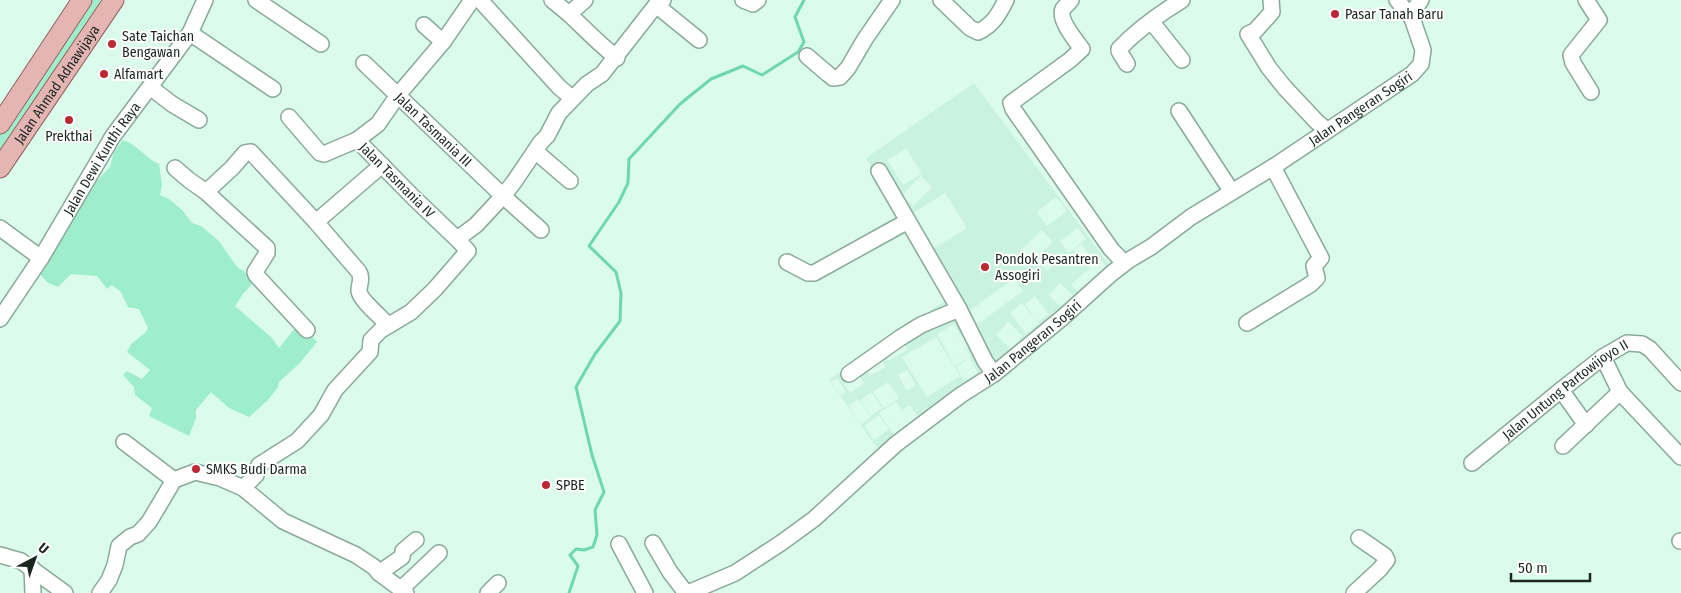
<svg xmlns="http://www.w3.org/2000/svg" width="1681" height="593" font-family="'Fira Sans Condensed',sans-serif">
	<style>
		.built { fill: #c9f2e0; fill-rule: evenodd }
		.green { fill: #9eeecc }
		.lines { fill: none; stroke-linecap: round; stroke-linejoin: round }
		.stream { stroke: #6dd8af; stroke-width: 3 }
		.minor-casing { stroke: #8aa89b; stroke-width: 18 }
		.major-casing { stroke: #93635f; stroke-width: 21 }
		.minor { stroke: #fff; stroke-width: 15 }
		.major { stroke: #e5b5b3; stroke-width: 19 }
		.poi-dot { fill: #ba2a35; stroke: #fff; stroke-width: 2 }
		.labels { text-anchor: middle; stroke-width: 4; stroke-linejoin: round; paint-order: stroke }
		.poi-label { font-size: 14px; fill: #1a2620; stroke: #fff; text-anchor: start }
		.street-label { font-size: 14px; fill: #1a2620; stroke: #fff }
	</style>
	<rect width="100%" height="100%" fill="#dbfbec"/>
	<!-- built -->
	<path class="built" d="M 974,83 L 1113,270 L 880,452 L 829,380 L 946,300 L 866,158 ZM 906,148 L 922,174 L 903,185 L 887,160 ZM 921,176 L 932,187 L 913,206 L 902,195 ZM 945,193 L 967,228 L 933,249 L 912,214 ZM 1056,197 L 1067,211 L 1047,226 L 1037,212 ZM 1078,228 L 1086,239 L 1068,253 L 1060,241 ZM 1042,230 L 1053,242 L 1031,262 L 1020,251 ZM 1082,244 L 1089,254 L 1080,260 L 1073,250 ZM 1046,252 L 1056,263 L 1047,271 L 1037,259 ZM 1096,254 L 1109,270 L 1079,294 L 1071,284 L 1090,268 L 1086,262 ZM 1014,278 L 1023,291 L 978,324 L 969,311 ZM 1060,283 L 1073,295 L 1061,307 L 1049,295 ZM 1035,296 L 1049,314 L 1038,322 L 1025,304 ZM 1022,303 L 1039,323 L 1026,334 L 1010,313 ZM 1008,322 L 1023,336 L 1011,349 L 996,335 ZM 954,324 L 960,335 L 943,345 L 937,334 ZM 967,331 L 974,344 L 950,357 L 943,345 ZM 936,337 L 960,376 L 927,397 L 902,357 ZM 903,342 L 908,349 L 888,361 L 885,354 ZM 966,348 L 971,357 L 954,366 L 950,357 ZM 970,358 L 978,373 L 964,381 L 956,367 ZM 881,359 L 886,367 L 870,376 L 865,368 ZM 907,370 L 916,385 L 907,391 L 898,375 ZM 858,374 L 864,383 L 850,393 L 844,384 ZM 837,378 L 846,392 L 841,396 L 831,382 ZM 888,382 L 899,398 L 884,408 L 873,392 ZM 871,392 L 882,408 L 871,416 L 860,400 ZM 858,399 L 871,417 L 861,424 L 848,406 ZM 896,402 L 902,410 L 885,422 L 879,413 ZM 910,405 L 918,417 L 894,434 L 885,422 ZM 879,415 L 889,429 L 874,440 L 864,426 Z"/>
	<!-- green -->
	<path class="green" d="M 83,0 L 101,0 L 0,157 L 0,130 Z
		M 123,140 C 138,145 145,158 159,164 L 162,185 L 160,195 L 169,199 L 183,211 L 192,223 L 201,226 L 219,241 L 232,260 L 238,268 L 244,271 L 253,283 L 243,294 L 235,306 L 272,338 L 279,348 L 299,323 L 317,342 L 299,364 L 279,382 L 278,387 L 268,400 L 249,417 L 229,408 L 211,392 L 196,410 L 196,418 L 189,436 L 149,416 L 152,408 L 135,395 L 134,387 L 123,375 L 127,371 L 142,379 L 150,370 L 127,352 L 131,344 L 145,333 L 148,328 L 139,309 L 128,307 L 121,292 L 112,285 L 107,289 L 97,276 L 71,274 L 58,287 L 48,283 L 37,271 L 85,194 L 110,167 L 114,152 Z"/>
	<g class="lines">
		<!-- stream -->
		<path class="stream" d="M 569,593 L 578,566 L 570,555 L 576,549 L 584,550 L 593,547 L 597,535 L 595,510 L 604,492 L 592,455 L 576,387 L 595,354 L 620,321 L 621,293 L 616,272 L 589,246 L 619,202 L 628,183 L 629,159 L 680,104 L 711,79 L 743,66 L 762,75 L 798,52 L 804,42 L 795,17 L 804,0"/>
		<defs>
			<g id="minor">
				<path d="M 256,0 L 321,44"/>
				<path d="M 480,0 L 559,87 L 572,98"/>
				<path d="M 552,0 L 569,14 L 585,0"/>
				<path d="M 743,0 L 753,4 L 758,0"/>
				<path d="M 941,0 L 970,28 L 978,32 C 993,25 999,14 1006,0"/>
				<path d="M 1071,0 C 1069,3 1065,6 1063,9 C 1058,19 1076,41 1082,49 L 1070,60 L 1011,103 L 1013,109 L 1111,249 L 1124,263"/>
				<path d="M 1271,0 L 1272,12 L 1255,31 L 1248,34 L 1269,68 L 1285,88 L 1317,122 L 1327,130"/>
				<path d="M 1397,0 L 1412,18"/>
				<path d="M 1586,0 L 1599,20 L 1571,55 L 1573,63 L 1591,92"/>
				<path d="M 656,5 L 699,40"/>
				<path d="M 569,14 C 585,29 600,45 617,58"/>
				<path d="M 1151,21 L 1182,60"/>
				<path d="M 190,33 L 273,89"/>
				<path d="M 443,42 L 472,0"/>
				<path d="M 807,56 L 828,74 L 833,78 L 840,77 L 848,68 L 865,39 L 892,0"/>
				<path id="s1" d="M 364,63 L 503,196 L 541,230"/>
				<path d="M 1127,64 L 1119,51 L 1119,49 C 1138,29 1159,14 1182,0"/>
				<path d="M 150,87 L 172,104 L 199,120"/>
				<path d="M 1179,111 L 1232,192"/>
				<path d="M 357,140 L 378,124 L 398,95 L 443,42 L 424,25"/>
				<path d="M 535,151 L 570,181"/>
				<path d="M 175,168 L 189,180 L 206,192 L 267,248 L 267,253 L 255,272 L 256,275 L 307,330"/>
				<path d="M 879,171 L 959,309"/>
				<path d="M 206,192 L 232,168 L 245,153 L 251,152 L 316,222 L 382,165"/>
				<path d="M 316,222 L 359,272 C 363,279 359,283 359,291 C 360,300 382,318 388,325"/>
				<path d="M 0,228 L 41,258"/>
				<path d="M 457,239 L 476,225 L 503,196 L 514,182 L 541,142 L 547,136 L 559,113 L 587,84 L 602,74 L 656,5 L 663,0"/>
				<path d="M 787,262 L 808,273 L 814,273 L 908,221"/>
				<path id="s2" d="M 0,319 L 41,258 L 113,136 L 190,33 L 205,0"/>
				<path d="M 1247,323 L 1311,284 L 1317,278 L 1314,266 L 1321,258 L 1273,167"/>
				<path d="M 1603,357 L 1620,392 L 1681,457"/>
				<path d="M 849,374 L 900,338 L 921,325 L 959,309 L 985,361 L 994,374"/>
				<path d="M 1561,390 L 1586,425"/>
				<path d="M 124,442 L 174,480"/>
				<path d="M 1563,446 L 1620,392"/>
				<path id="s3" d="M 1472,463 L 1561,390 L 1603,357 L 1627,343 L 1642,344 L 1650,349 L 1681,383"/>
				<path d="M 243,488 L 256,475 L 259,465 L 297,441 L 321,415 L 335,390 L 370,352 L 371,340 L 381,330 L 411,312 L 435,289 L 468,251 L 457,239 L 414,198 L 357,140 L 324,154 L 320,153 L 289,117"/>
				<path d="M 1680,541 L 1681,541"/>
				<path d="M 653,543 L 670,572 L 686,593"/>
				<path d="M 619,544 L 645,593"/>
				<path d="M 0,555 L 21,561 L 65,593"/>
				<path d="M 32,568 L 33,593"/>
				<path d="M 379,573 L 402,557 L 403,551 L 416,540"/>
				<path d="M 401,589 L 439,553"/>
				<path d="M 100,593 L 109,580 L 115,565 L 119,546 L 130,537 L 138,534 L 149,522 L 174,480 L 195,472 L 220,478 L 243,488 L 283,521 L 356,555 L 374,567 L 379,573 L 406,593"/>
				<path d="M 488,593 L 498,583"/>
				<path id="s4" d="M 688,593 L 735,573 L 781,543 L 814,519 L 896,444 L 961,395 L 994,374 L 1062,318 L 1112,273 L 1129,260 L 1151,247 L 1191,217 L 1273,167 L 1412,74 L 1421,64 L 1423,50 L 1412,18 L 1416,7 L 1421,0"/>
				<path d="M 1354,593 L 1380,569 L 1387,560 L 1385,556 L 1359,538"/>
			</g>
			<g id="major">
				<path d="M 0,124 L 82,0"/>
				<path id="s5" d="M 0,168 L 114,0"/>
			</g>
		</defs>
		<!-- minor casing -->
		<use href="#minor" class="minor-casing"/>
		<!-- major casing -->
		<use href="#major" class="major-casing"/>
		<!-- minor -->
		<use href="#minor" class="minor"/>
		<!-- major -->
		<use href="#major" class="major"/>
	</g>
	<!-- markers -->
	<g class="poi-dot">
		<circle cx="1335" cy="14" r="5"/>
		<circle cx="112" cy="44" r="5"/>
		<circle cx="104" cy="74" r="5"/>
		<circle cx="69" cy="120" r="5"/>
		<circle cx="985" cy="267" r="5"/>
		<circle cx="196" cy="469" r="5"/>
		<circle cx="546" cy="485" r="5"/>
	</g>
	<g class="labels">
		<!-- poi labels -->
		<g class="poi-label">
			<text x="1345" y="19">Pasar Tanah Baru</text>
			<text x="122" y="41">Sate Taichan<tspan x="122" dy="16">Bengawan</tspan></text>
			<text x="114" y="79">Alfamart</text>
			<text x="69" y="141" text-anchor="middle">Prekthai</text>
			<text x="995" y="264">Pondok Pesantren<tspan x="995" dy="16">Assogiri</tspan></text>
			<text x="206" y="474">SMKS Budi Darma</text>
			<text x="556" y="490">SPBE</text>
		</g>
		<!-- street labels -->
		<g class="street-label">
			<text dy="5" stroke="none"><textPath href="#s5" startOffset="101">Jalan Ahmad Adnawijaya</textPath></text>
			<text dy="5" stroke="none"><textPath href="#s4" startOffset="832">Jalan Pangeran Sogiri</textPath></text>
			<text dy="5" stroke="none"><textPath href="#s1" startOffset="96">Jalan Tasmania III</textPath></text>
			<text dy="5" stroke="none"><textPath href="#s2" startOffset="190">Jalan Dewi Kunthi Raya</textPath></text>
			<text transform="translate(397 180) rotate(45)" y="5">Jalan Tasmania IV</text>
			<text dy="5" stroke="none"><textPath href="#s4" startOffset="429">Jalan Pangeran Sogiri</textPath></text>
			<text dy="5" stroke="none"><textPath href="#s3" startOffset="119">Jalan Untung Partowijoyo II</textPath></text>
		</g>
	</g>
	<!-- north arrow -->
	<g transform="translate(35 558) rotate(41)" stroke="#ffffff" stroke-width="4" paint-order="stroke">
	<path d="M0-4L9 19L0 12L-9 19Z" fill="#1a2620"/>
	<text y="-8" font-size="14" font-weight="bold" text-anchor="middle" fill="#1a2620">U</text>
	</g>
	<!-- scale -->
	<path d="M1511 573v8h79v-8" fill="none" stroke="#1a2620" stroke-width="2.5"/>
	<text x="1518" y="573" font-size="15" fill="#1a2620" stroke="#ffffff" stroke-width="4" paint-order="stroke">50 m</text>
</svg>
